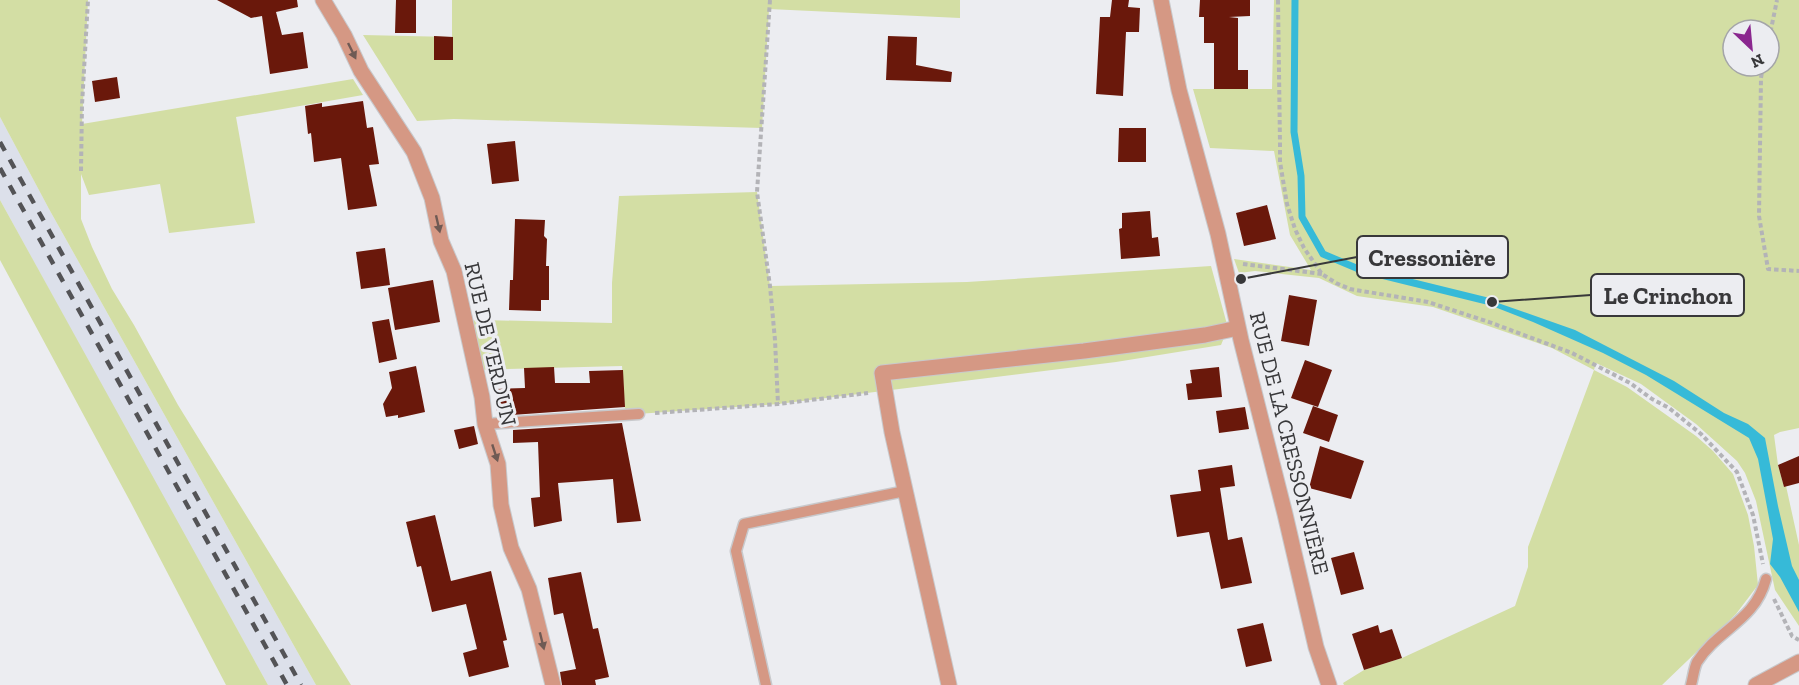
<svg xmlns="http://www.w3.org/2000/svg" width="1799" height="685" font-family="'Zilla Slab',serif">
	<style>
		.built { fill: #dce0ea }
		.green { fill: #d3dea4; fill-rule: evenodd }
		.water { fill: #36bad8 }
		.lines { fill: none; stroke-linecap: round; stroke-linejoin: round }
		.stream { stroke: #36bad8; stroke-width: 7 }
		.building { fill: #6a180b }
		.service-casing { stroke: #c8c9cc; stroke-width: 13 }
		.minor-casing { stroke: #c8c9cc; stroke-width: 17 }
		.path { stroke: #b3b3b7; stroke-width: 4; stroke-dasharray: 4.5 3; stroke-linecap: butt }
		.service { stroke: #d59884; stroke-width: 10 }
		.minor { stroke: #d59884; stroke-width: 15 }
		.rail { stroke: #535356; stroke-width: 4.5; stroke-dasharray: 10 10; stroke-linecap: butt }
		.oneway { fill: #6f5a54 }
		.labels { text-anchor: middle; stroke-width: 6; stroke-linejoin: round; paint-order: stroke }
		.street-label { font-size: 22px; fill: #38383a; stroke: #ecedf1 }
		.leader { fill: none; stroke: #38383a; stroke-width: 2 }
		.callout-dot { fill: #38383a; stroke: #ecedf1; stroke-width: 2 }
		.callout { fill: #ecedf1; stroke: #38383a; stroke-width: 2 }
		.callout-label { font-size: 24px; text-anchor: middle; font-weight: bold; fill: #38383a }
	</style>
	<rect width="100%" height="100%" fill="#ecedf1"/>
	<!-- built -->
	<path class="built" d="M 0,117 L 49,209 L 316,685 L 268,685 L 148,470 L 0,200 Z"/>
	<!-- green -->
	<path class="green" d="M 0,0 L 88,0 L 82,124 L 353,79 L 363,95 L 236,117 L 255,223 L 169,233 L 160,184 L 89,195 L 81,174 L 81,219 L 92,247 L 112,289 L 134,325 L 178,405 L 351,685 L 316,685 L 49,209 L 0,117 Z
		M 452,0 L 960,0 L 960,18 L 769,9 L 762,128 L 454,119 L 417,121 L 363,35 L 452,37 Z
		M 1274,0 L 1799,0 L 1799,428 L 1780,432 L 1774,435 L 1778,465 L 1784,487 L 1786,486 L 1799,545 L 1799,626 L 1775,590 L 1756,501 L 1745,473 L 1737,461 L 1696,424 L 1641,384 L 1596,363 L 1594,370 L 1627,387 L 1696,436 L 1713,451 L 1733,474 L 1748,515 L 1754,546 L 1758,585 L 1736,614 L 1662,685 L 1344,685 L 1343,683 L 1364,670 L 1402,658 L 1515,606 L 1528,567 L 1528,547 L 1594,370 L 1552,348 L 1433,307 L 1357,296 L 1319,278 L 1255,271 L 1239,273 L 1234,259 L 1311,270 L 1290,235 L 1274,151 L 1210,148 L 1193,89 L 1272,89 ZM 1733,30 L 1769,30 L 1769,66 L 1733,66 Z
		M 757,192 L 770,286 L 967,282 L 1211,266 L 1228,328 L 1221,345 L 1116,362 L 778,404 L 623,415 L 625,410 L 622,366 L 476,370 L 464,321 L 482,320 L 612,323 L 612,283 L 619,196 Z
		M 0,200 L 268,685 L 226,685 L 131,503 L 0,260 Z"/>
	<!-- water -->
	<path class="water" d="M 1478,296 L 1575,330 L 1674,381 L 1724,413 L 1748,424 L 1765,438 L 1778,506 L 1792,566 L 1799,580 L 1799,612 L 1780,577 L 1770,564 L 1773,539 L 1758,459 L 1749,438 L 1646,375 L 1603,353 L 1533,322 L 1487,304 Z"/>
	<g class="lines">
		<!-- stream -->
		<path class="stream" d="M 1295,0 L 1294,132 L 1301,176 L 1302,217 L 1323,254 L 1361,270 L 1491,302"/>
	</g>
	<!-- building -->
	<path class="building" d="M 217,0 L 297,0 L 298,7 L 276,12 L 282,35 L 303,32 L 308,68 L 270,74 L 262,16 L 251,18 Z
		M 396,0 L 416,0 L 416,33 L 395,33 Z
		M 1112,0 L 1129,0 L 1128,7 L 1140,8 L 1139,32 L 1126,32 L 1123,96 L 1096,94 L 1100,17 L 1110,17 Z
		M 1200,0 L 1250,0 L 1250,16 L 1229,17 L 1238,18 L 1238,70 L 1248,70 L 1248,89 L 1214,89 L 1214,43 L 1204,43 L 1204,17 L 1199,17 Z
		M 434,36 L 453,37 L 453,60 L 434,60 Z
		M 888,36 L 917,37 L 916,65 L 952,72 L 951,82 L 886,80 Z
		M 117,77 L 120,98 L 95,102 L 92,81 Z
		M 363,101 L 367,128 L 373,127 L 379,164 L 369,165 L 377,206 L 348,210 L 341,158 L 314,162 L 311,133 L 308,134 L 305,106 L 322,103 L 322,107 Z
		M 1119,128 L 1146,128 L 1146,162 L 1118,162 Z
		M 515,141 L 519,181 L 492,184 L 487,144 Z
		M 1267,205 L 1276,239 L 1244,246 L 1236,213 Z
		M 1150,211 L 1152,238 L 1158,237 L 1160,256 L 1121,259 L 1119,229 L 1122,228 L 1122,213 Z
		M 515,219 L 545,220 L 544,236 L 547,239 L 546,266 L 549,266 L 549,300 L 541,300 L 541,311 L 509,310 L 510,280 L 513,280 Z
		M 385,248 L 390,285 L 361,289 L 356,252 Z
		M 433,280 L 440,322 L 395,330 L 388,288 Z
		M 1289,295 L 1317,300 L 1309,346 L 1281,341 Z
		M 389,319 L 397,359 L 379,363 L 372,322 Z
		M 1305,360 L 1332,370 L 1318,407 L 1291,398 Z
		M 416,366 L 425,412 L 398,418 L 398,415 L 386,417 L 383,404 L 392,388 L 389,372 Z
		M 554,367 L 555,383 L 590,383 L 589,371 L 623,370 L 625,407 L 497,416 L 496,389 L 525,388 L 524,368 Z
		M 1219,367 L 1222,397 L 1188,400 L 1186,384 L 1192,383 L 1190,370 Z
		M 1313,406 L 1338,415 L 1329,442 L 1303,433 Z
		M 1245,407 L 1249,429 L 1219,433 L 1216,411 Z
		M 622,423 L 641,521 L 617,523 L 613,479 L 558,483 L 562,521 L 534,527 L 531,498 L 540,497 L 538,442 L 513,443 L 513,430 Z
		M 474,426 L 478,444 L 459,449 L 454,430 Z
		M 1320,446 L 1364,461 L 1351,499 L 1309,488 Z
		M 1799,456 L 1799,483 L 1784,487 L 1778,465 Z
		M 1232,465 L 1235,486 L 1220,488 L 1228,540 L 1242,537 L 1252,583 L 1221,589 L 1209,532 L 1177,537 L 1170,495 L 1201,491 L 1198,470 Z
		M 435,515 L 451,581 L 491,571 L 507,640 L 503,641 L 509,667 L 469,677 L 463,653 L 477,649 L 466,604 L 432,612 L 421,566 L 417,567 L 406,522 Z
		M 1354,552 L 1364,589 L 1341,595 L 1331,558 Z
		M 581,572 L 593,629 L 598,628 L 609,677 L 595,680 L 596,685 L 562,685 L 560,672 L 576,669 L 563,613 L 554,615 L 548,578 Z
		M 1263,623 L 1272,661 L 1246,667 L 1237,629 Z
		M 1378,625 L 1380,633 L 1392,629 L 1402,658 L 1364,670 L 1352,634 Z"/>
	<g class="lines">
		<defs>
			<path id="service" d="M 485,424 L 639,414
				M 766,685 L 736,551 L 744,524 L 905,491
				M 1691,685 C 1693,678 1694,668 1697,662 C 1718,629 1755,621 1766,579"/>
			<path id="minor" d="M 323,0 L 344,35 L 361,71 L 414,152 L 432,198 L 441,241 L 454,271 L 482,397 L 485,424 L 498,464 L 501,505 L 511,548 L 529,589 L 553,685
				M 1161,0 L 1179,90 L 1218,234 L 1241,340 L 1285,514 L 1316,647 L 1329,685
				M 949,685 L 892,432 L 882,373 L 1084,351 L 1205,335 L 1238,328
				M 1756,685 L 1799,662"/>
		</defs>
		<!-- service casing -->
		<use href="#service" class="service-casing"/>
		<!-- minor casing -->
		<use href="#minor" class="minor-casing"/>
		<!-- path -->
		<path class="path" d="M 770,0 L 757,192 L 770,286 L 775,340 L 778,404
			M 1278,0 L 1280,144 L 1280,162 L 1287,204 L 1295,229 L 1304,248 L 1322,274 L 1336,283 L 1350,289 L 1428,302 L 1489,322 L 1572,353 L 1630,383 L 1652,399 L 1669,408 L 1701,434 L 1737,472 L 1753,515 L 1763,564
			M 1769,39 L 1777,0
			M 1763,66 L 1761,78 L 1759,216 L 1768,269 L 1799,271
			M 81,171 L 82,105 L 88,0
			M 1243,264 L 1322,274
			M 655,413 L 778,404 L 868,393
			M 1774,599 L 1792,636 L 1799,640"/>
		<!-- service -->
		<use href="#service" class="service"/>
		<!-- minor -->
		<use href="#minor" class="minor"/>
		<!-- rail -->
		<path class="rail" d="M 0,142 L 301,685
			M 0,168 L 287,685"/>
	</g>
	<!-- one-way arrows -->
	<defs><path id="oneway-solid" d="M-6-.8H1V-3.2L6.5 0L1 3.2V.8H-6Z" transform="scale(1.5)"/></defs>
	<g class="oneway">
		<use href="#oneway-solid" transform="translate(352 51) rotate(64)"/>
		<use href="#oneway-solid" transform="translate(438 224) rotate(77)"/>
		<use href="#oneway-solid" transform="translate(495 453) rotate(72)"/>
		<use href="#oneway-solid" transform="translate(542 641) rotate(76)"/>
	</g>
	<g class="labels">
		<!-- street labels -->
		<g class="street-label">
			<text transform="translate(491 344) rotate(77)" y="8">RUE DE VERDUN</text>
			<text transform="translate(1290 443) rotate(76)" y="8">RUE DE LA CRESSONNIÈRE</text>
		</g>
	</g>
	<!-- callouts -->
	<path class="leader" d="M1241 279L1357 257M1492 302L1591 295"/>
	<g class="callout-dot">
		<circle cx="1241" cy="279" r="6"/>
		<circle cx="1492" cy="302" r="6"/>
	</g>
	<g class="callout">
		<rect x="1357" y="236" width="151" height="42" rx="6"/>
		<rect x="1591" y="274" width="153" height="42" rx="6"/>
	</g>
	<g class="callout-label">
		<text x="1432" y="266">Cressonière</text>
		<text x="1668" y="304">Le Crinchon</text>
	</g>
	<!-- north arrow -->
	<g transform="translate(1751 48) rotate(154)"><circle r="28" fill="#ecedf1" stroke="#a4a5a8" stroke-width="1.5"/>
	<path d="M0-4.5L10 22L0 15L-10 22Z" fill="#8a278f"/>
	<text y="-9" font-size="16" font-weight="bold" text-anchor="middle" fill="#38383a">N</text>
	</g>
</svg>
